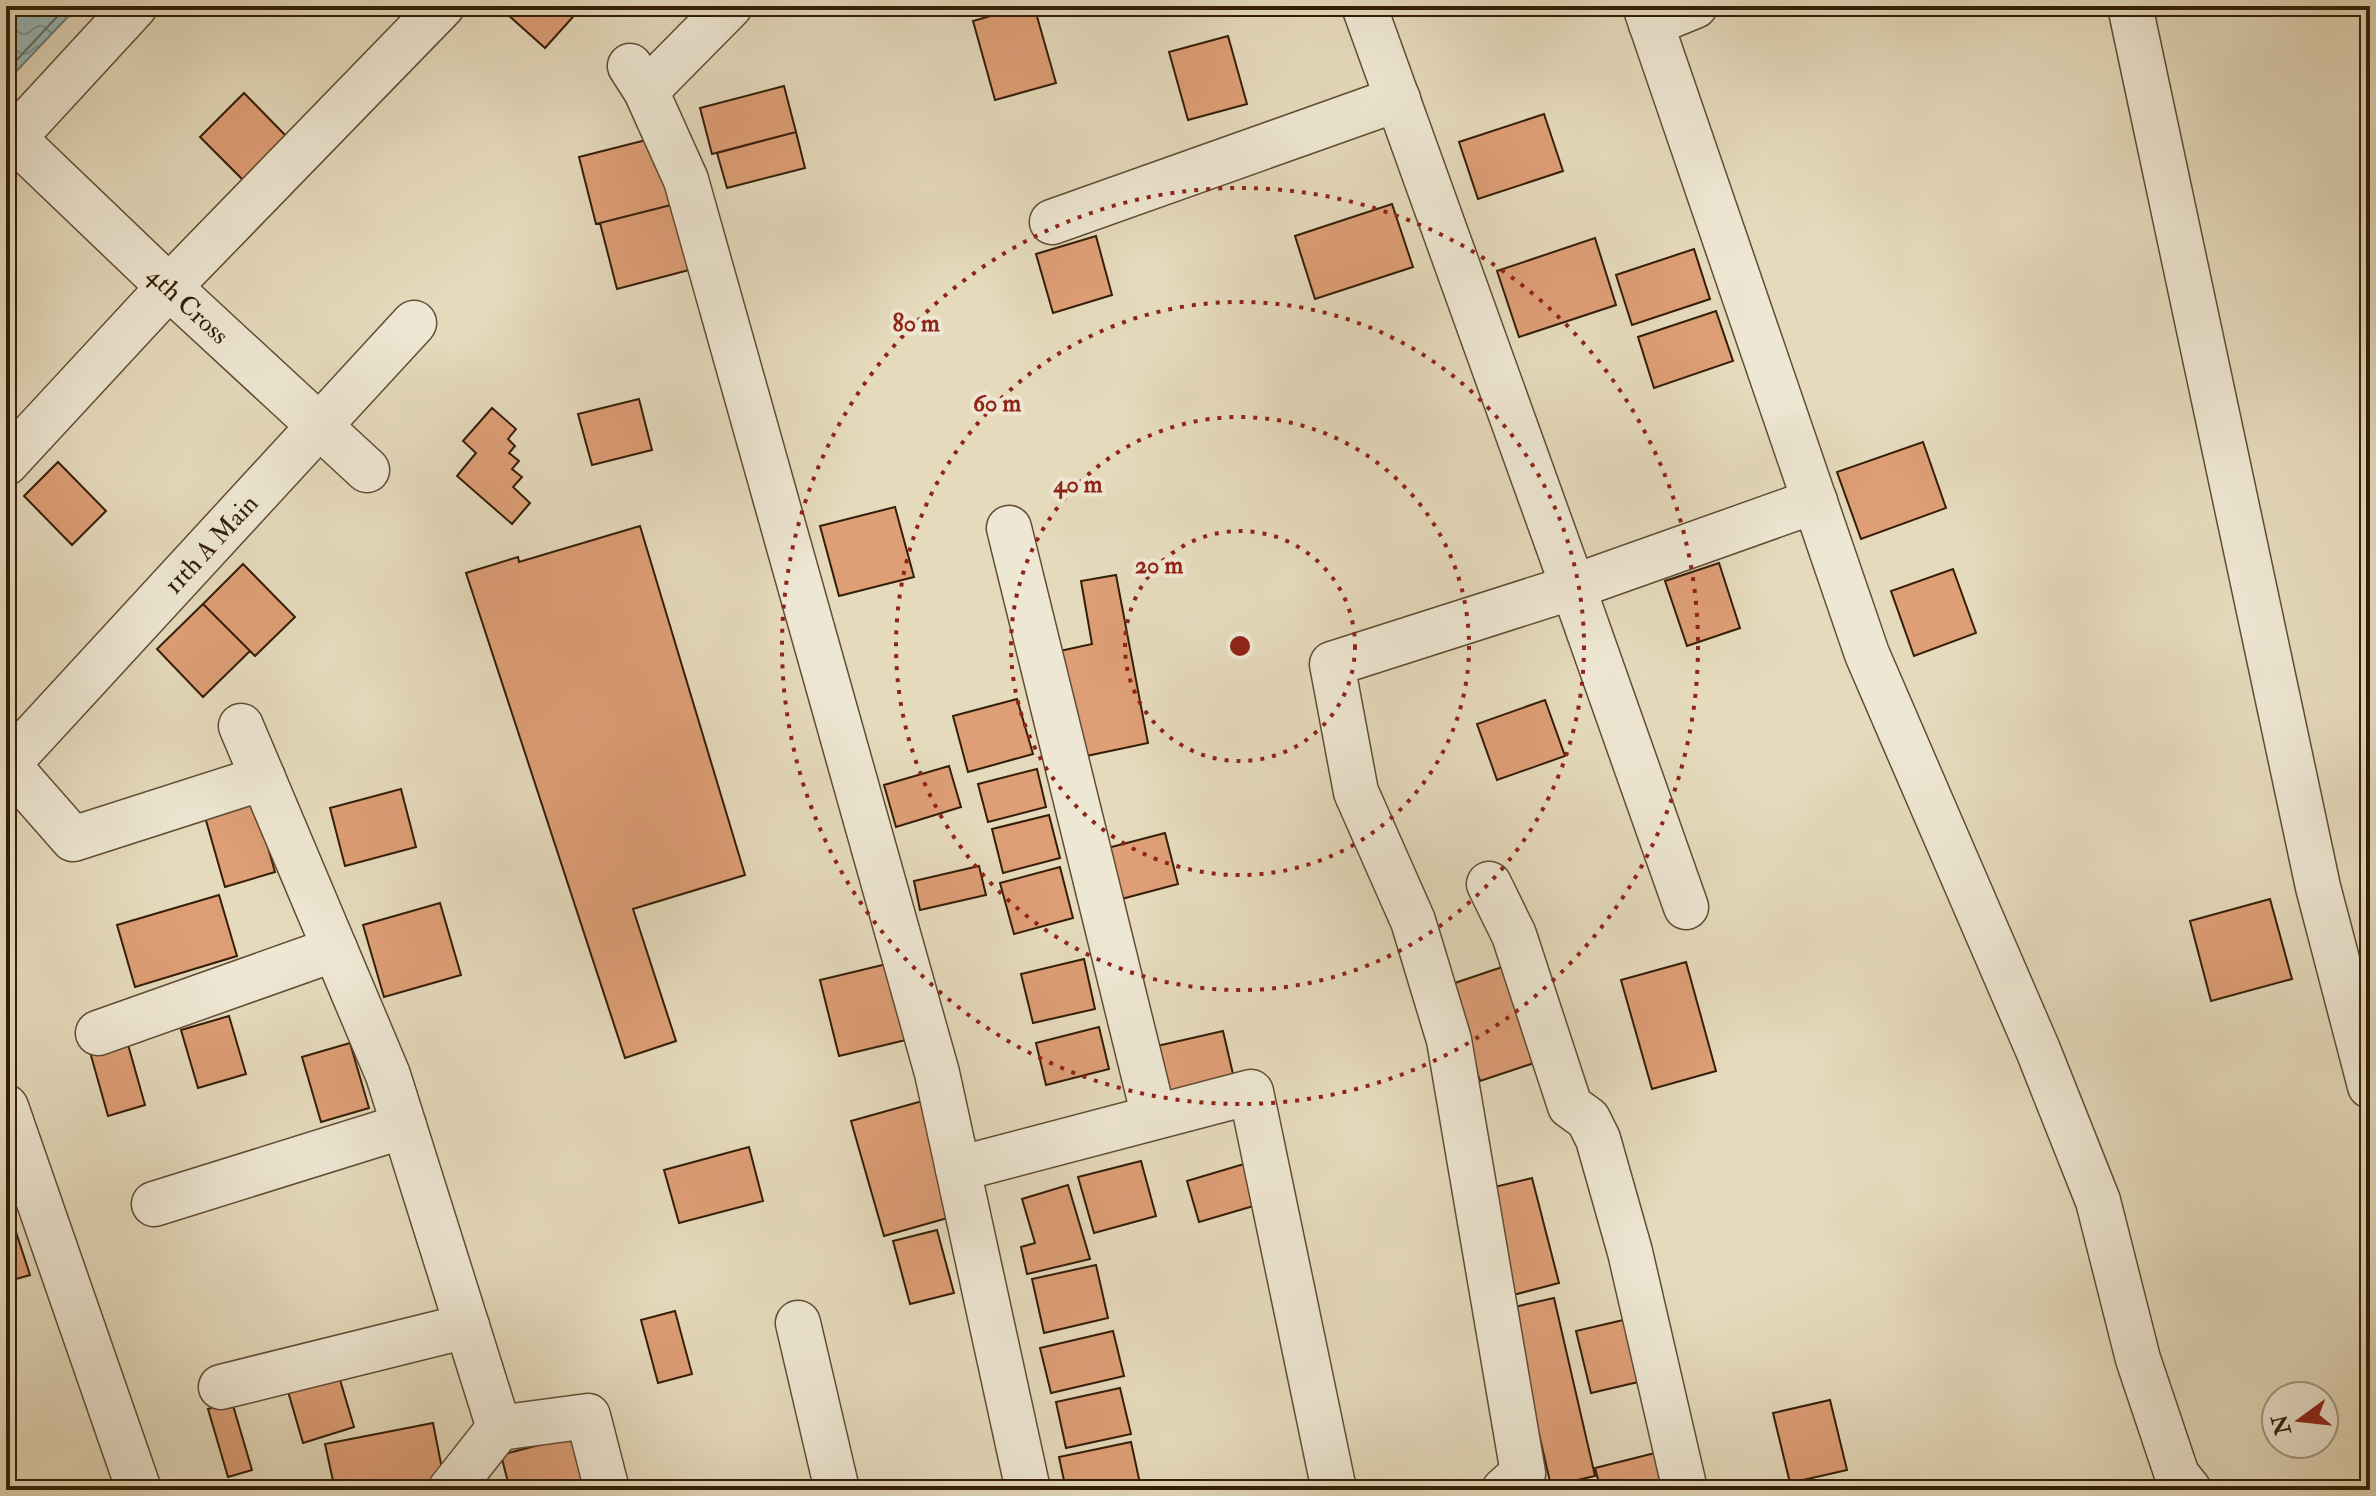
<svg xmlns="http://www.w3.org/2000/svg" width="2376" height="1496" font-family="'IM FELL Double Pica',serif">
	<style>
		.water { fill: url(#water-waves); stroke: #707b71; stroke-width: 2 }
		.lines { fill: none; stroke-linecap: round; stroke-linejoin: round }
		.shore { stroke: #666c60; stroke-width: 2 }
		.building { fill: #de9e76; stroke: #341e07; stroke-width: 2 }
		.minor-casing { stroke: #604d34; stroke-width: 47 }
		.minor { stroke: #eee7d3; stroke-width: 44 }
		.ring { fill: none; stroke: #8f2418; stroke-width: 4; stroke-dasharray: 4 8 }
		.labels { text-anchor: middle; stroke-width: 8; stroke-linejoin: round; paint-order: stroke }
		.street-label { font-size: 26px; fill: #341e07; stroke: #eee7d3 }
		.centre { fill: #8f2418; stroke: #eee7d3; stroke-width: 4 }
		.ring-label { font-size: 24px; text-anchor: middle; font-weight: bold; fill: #8f2418; stroke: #eee7d3; stroke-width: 8; stroke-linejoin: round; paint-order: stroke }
	</style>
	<defs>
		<pattern id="water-waves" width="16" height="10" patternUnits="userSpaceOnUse" patternTransform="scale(2)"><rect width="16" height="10" fill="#98b9b8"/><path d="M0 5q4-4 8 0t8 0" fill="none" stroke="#7d9694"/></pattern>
	</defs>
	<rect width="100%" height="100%" fill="#e5dabc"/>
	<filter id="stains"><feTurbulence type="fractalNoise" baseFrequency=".0025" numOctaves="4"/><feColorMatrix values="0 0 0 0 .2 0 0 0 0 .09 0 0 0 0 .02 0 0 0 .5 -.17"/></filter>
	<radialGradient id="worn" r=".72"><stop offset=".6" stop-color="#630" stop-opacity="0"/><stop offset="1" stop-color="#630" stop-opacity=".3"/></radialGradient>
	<!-- water -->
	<path class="water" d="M 6,6 L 78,6 L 12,76 L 6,71 Z"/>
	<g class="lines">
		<!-- shore -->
		<path class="shore" d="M 6,66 L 13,64 L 67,6"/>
	</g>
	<!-- building -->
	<path class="building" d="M 498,6 L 578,6 L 581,8 L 545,48 Z
		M 1026,6 L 1034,6 L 1056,83 L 995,100 L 973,21 Z
		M 1228,36 L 1247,104 L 1188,120 L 1169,52 Z
		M 784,86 L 796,132 L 712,154 L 700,108 Z
		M 244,93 L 290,140 L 246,183 L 200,137 Z
		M 1544,114 L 1563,171 L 1478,199 L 1459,142 Z
		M 796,132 L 805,168 L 727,188 L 717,153 Z
		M 654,138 L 671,205 L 596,224 L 579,157 Z
		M 1392,204 L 1413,267 L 1315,299 L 1295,236 Z
		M 671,205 L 689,270 L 617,289 L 600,223 Z
		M 1096,236 L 1112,295 L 1053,313 L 1036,254 Z
		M 1595,238 L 1616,305 L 1519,337 L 1497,271 Z
		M 1694,249 L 1710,299 L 1632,325 L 1616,275 Z
		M 1716,311 L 1733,361 L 1654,388 L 1638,337 Z
		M 639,399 L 652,450 L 592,465 L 578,414 Z
		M 492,408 L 516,429 L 508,439 L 515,446 L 509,453 L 519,461 L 512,469 L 522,477 L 513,487 L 530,503 L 512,524 L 457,476 L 476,453 L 463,441 Z
		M 1923,442 L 1946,508 L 1861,539 L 1837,472 Z
		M 58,462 L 106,511 L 72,545 L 24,496 Z
		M 895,507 L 914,577 L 839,596 L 820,526 Z
		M 640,526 L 745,875 L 633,909 L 676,1041 L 625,1058 L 466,573 L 518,557 L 519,562 Z
		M 1719,563 L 1740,628 L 1687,646 L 1665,581 Z
		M 243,564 L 295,617 L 255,656 L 203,604 Z
		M 1953,569 L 1976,633 L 1914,656 L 1891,591 Z
		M 1116,575 L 1148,743 L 1077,758 L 1055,652 L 1092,644 L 1081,581 Z
		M 203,604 L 250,651 L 203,697 L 157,649 Z
		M 1017,699 L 1033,754 L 968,772 L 953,716 Z
		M 1545,700 L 1565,756 L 1497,780 L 1477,724 Z
		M 949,766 L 961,807 L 896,827 L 884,785 Z
		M 1037,769 L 1046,807 L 988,822 L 978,784 Z
		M 401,789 L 416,847 L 345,866 L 330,808 Z
		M 255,802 L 275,872 L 225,887 L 205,817 Z
		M 1049,815 L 1060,858 L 1003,873 L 992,829 Z
		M 1165,833 L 1178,884 L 1114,901 L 1100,850 Z
		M 979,866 L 986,895 L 920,910 L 914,881 Z
		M 1060,867 L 1073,918 L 1014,934 L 1000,883 Z
		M 219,895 L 237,956 L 135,987 L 117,925 Z
		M 2270,899 L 2292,979 L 2211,1001 L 2190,921 Z
		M 440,903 L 461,975 L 384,997 L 363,925 Z
		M 1084,959 L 1095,1009 L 1033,1023 L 1021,974 Z
		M 1686,962 L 1716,1071 L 1652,1089 L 1621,980 Z
		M 891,963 L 910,1039 L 839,1056 L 820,980 Z
		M 1511,964 L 1543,1060 L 1480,1081 L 1449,985 Z
		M 229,1016 L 246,1074 L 198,1088 L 181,1030 Z
		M 1099,1027 L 1109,1069 L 1046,1085 L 1036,1043 Z
		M 1223,1031 L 1236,1087 L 1170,1102 L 1157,1046 Z
		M 127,1041 L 145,1105 L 108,1116 L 90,1052 Z
		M 350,1043 L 369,1108 L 321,1122 L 302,1057 Z
		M 926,1100 L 958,1215 L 884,1236 L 851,1121 Z
		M 749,1147 L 763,1201 L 679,1223 L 664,1170 Z
		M 1141,1161 L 1156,1216 L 1094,1233 L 1078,1177 Z
		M 1254,1161 L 1267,1202 L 1199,1222 L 1187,1181 Z
		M 1532,1178 L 1559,1283 L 1513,1295 L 1486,1189 Z
		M 1068,1185 L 1090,1259 L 1027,1274 L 1021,1247 L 1035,1243 L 1022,1199 Z
		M 14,1226 L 30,1275 L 6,1282 L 6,1228 Z
		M 937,1230 L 954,1293 L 910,1304 L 893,1241 Z
		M 1096,1265 L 1108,1318 L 1044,1333 L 1032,1279 Z
		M 1554,1298 L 1595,1476 L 1551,1486 L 1510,1308 Z
		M 675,1311 L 692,1374 L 658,1383 L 641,1320 Z
		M 1632,1318 L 1647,1380 L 1591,1393 L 1576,1331 Z
		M 1113,1331 L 1124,1376 L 1051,1393 L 1040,1348 Z
		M 338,1373 L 354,1427 L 303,1443 L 287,1388 Z
		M 1120,1388 L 1131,1434 L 1066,1448 L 1056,1402 Z
		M 1830,1400 L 1847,1470 L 1790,1483 L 1773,1413 Z
		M 232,1402 L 252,1470 L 228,1477 L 208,1409 Z
		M 433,1423 L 444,1479 L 388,1490 L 335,1490 L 325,1444 Z
		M 577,1435 L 592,1490 L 510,1490 L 501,1455 Z
		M 1131,1442 L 1141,1488 L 1066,1490 L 1059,1457 Z
		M 1663,1451 L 1673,1490 L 1601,1490 L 1595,1468 Z"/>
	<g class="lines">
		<defs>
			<g id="minor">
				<path d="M 1364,6 L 1573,587 L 1815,501"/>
				<path d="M 1645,6 L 1867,654 L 2038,1050 L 2098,1201 L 2138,1359 L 2177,1475 L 2189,1490"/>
				<path d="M 2130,6 L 2318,887 L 2370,1086"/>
				<path d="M 1651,24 L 1695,6"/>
				<path d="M 630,66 L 646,91 L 686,180 L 937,1073 L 1028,1490"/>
				<path d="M 646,91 L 730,6"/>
				<path id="s1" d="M 6,131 L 169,287 L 367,470"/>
				<path d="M 6,146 L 135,6"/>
				<path d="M 1052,222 L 1398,99"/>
				<path d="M 6,463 L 169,287 L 442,6"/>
				<path d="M 1009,528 L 1154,1117"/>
				<path d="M 241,726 L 388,1075 L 499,1428 L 588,1416 L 607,1490"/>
				<path d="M 8,765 L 73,839 L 263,778"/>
				<path id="s2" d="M 6,766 L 414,323"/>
				<path d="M 1489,884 L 1514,935 L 1570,1106 L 1588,1119 L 1598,1139 L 1630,1252 L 1685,1490"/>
				<path d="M 98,1033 L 335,949"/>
				<path d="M 6,1107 L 139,1490"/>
				<path d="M 958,1169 L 1251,1092 L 1334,1490"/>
				<path d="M 154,1204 L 404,1126"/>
				<path d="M 798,1323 L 837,1490"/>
				<path d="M 221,1387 L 467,1326"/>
				<path d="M 450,1490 L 499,1428"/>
				<path d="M 1504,1490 L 1523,1473 L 1449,1040 L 1413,921 L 1356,792 L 1332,664 L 1573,587 L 1686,907"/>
			</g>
		</defs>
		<!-- minor casing -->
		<use href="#minor" class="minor-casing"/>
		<!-- minor -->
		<use href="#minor" class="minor"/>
	</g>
	<!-- distance rings -->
	<g class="ring">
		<circle cx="1240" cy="646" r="115"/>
		<circle cx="1240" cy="646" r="229"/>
		<circle cx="1240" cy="646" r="344"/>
		<circle cx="1240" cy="646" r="458"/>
	</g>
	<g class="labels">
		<!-- street labels -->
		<g class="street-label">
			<text dy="9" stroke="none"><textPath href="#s1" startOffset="252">4th Cross</textPath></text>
			<text dy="9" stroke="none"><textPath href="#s2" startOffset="302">11th A Main</textPath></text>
		</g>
	</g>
	<circle cx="1240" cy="646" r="12" class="centre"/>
	<g class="ring-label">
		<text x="916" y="331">80 m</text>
		<text x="997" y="411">60 m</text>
		<text x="1078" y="492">40 m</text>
		<text x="1159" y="573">20 m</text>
	</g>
	<!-- margin -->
	<rect width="2376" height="1496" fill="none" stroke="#e5dabc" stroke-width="32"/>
	<rect x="8" y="8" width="2360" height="1480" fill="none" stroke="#341e07" stroke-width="4"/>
	<rect x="16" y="16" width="2344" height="1464" fill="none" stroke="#341e07" stroke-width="2"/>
	<!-- north arrow -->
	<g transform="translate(2300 1420) rotate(255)"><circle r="38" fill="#eee7d3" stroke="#a49781" stroke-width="2"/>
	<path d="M0-6L14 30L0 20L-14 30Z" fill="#8f2418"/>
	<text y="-12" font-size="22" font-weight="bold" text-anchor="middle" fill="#341e07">N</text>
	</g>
	<rect width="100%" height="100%" filter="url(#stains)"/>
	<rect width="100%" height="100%" fill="url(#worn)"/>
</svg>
